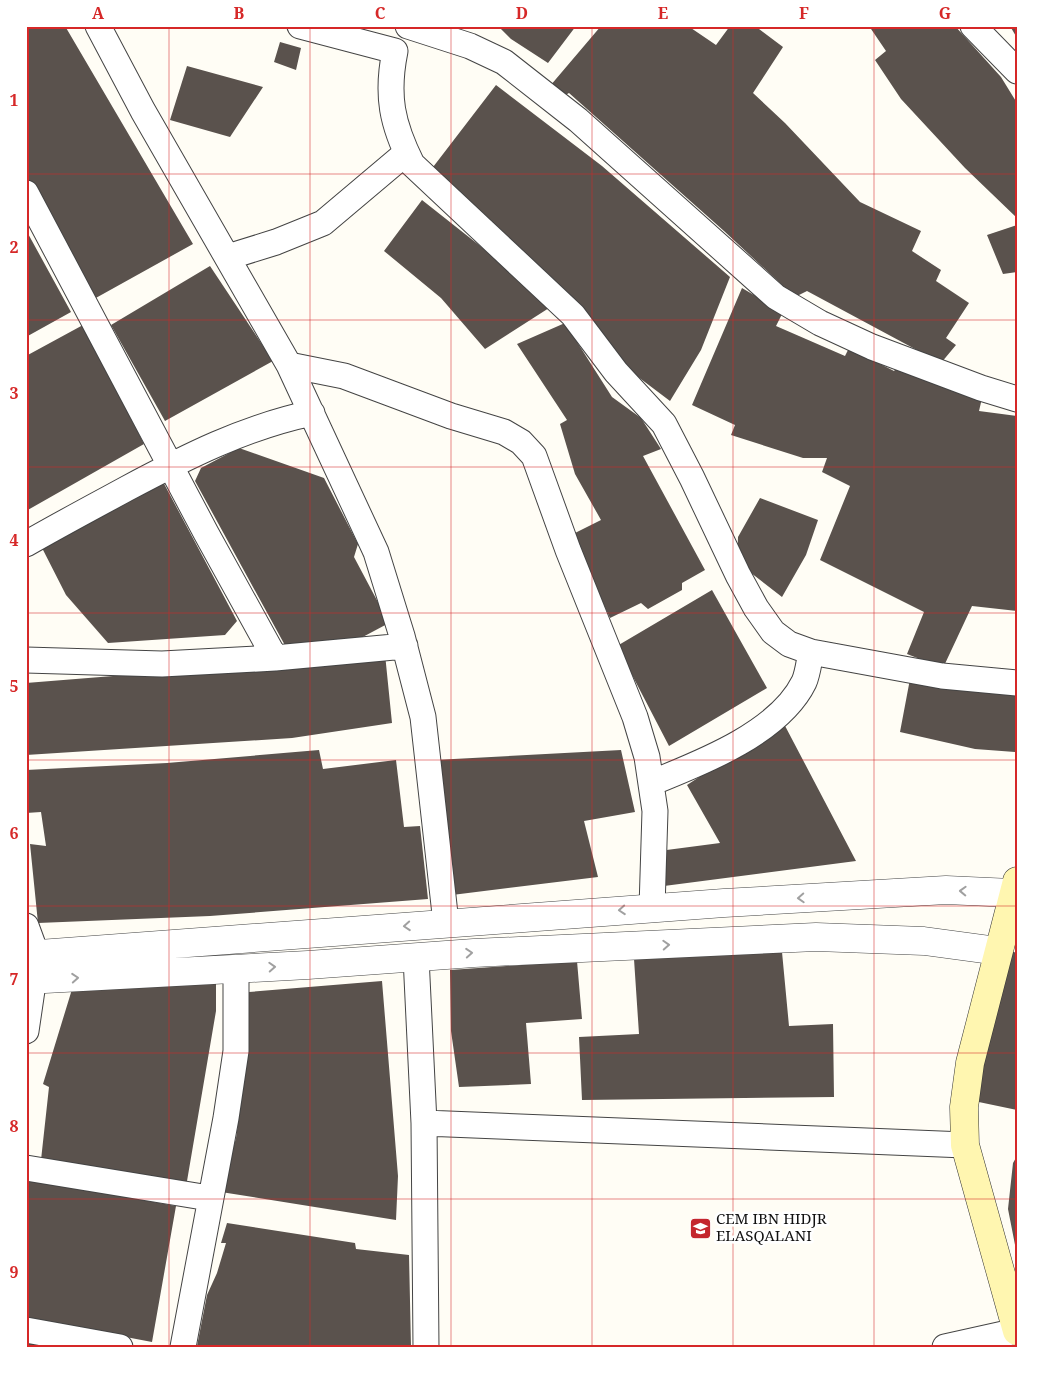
<svg xmlns="http://www.w3.org/2000/svg" width="1043" height="1373" font-family="'Noto Serif',serif">
	<style>
		.building { fill: #5a524d }
		.lines { fill: none; stroke-linecap: round; stroke-linejoin: round }
		.minor-casing { stroke: #444; stroke-width: 27 }
		.tertiary-casing { stroke: #444; stroke-width: 29 }
		.secondary-casing { stroke: #333; stroke-width: 29 }
		.minor { stroke: #fff; stroke-width: 25 }
		.tertiary { stroke: #fff; stroke-width: 28 }
		.secondary { stroke: #fff6b0; stroke-width: 28 }
		.oneway { stroke: #a0a0a0 }
		.grid { fill: none; stroke: #d62828; stroke-width: 1; stroke-opacity: 0.55 }
		.labels { text-anchor: middle; stroke-width: 5; stroke-linejoin: round; paint-order: stroke }
		.poi-label { font-size: 15px; fill: #111; stroke: #fff; text-anchor: start }
		.neatline { fill: none; stroke: #d62828; stroke-width: 2 }
		.grid-label { font-size: 16px; text-anchor: middle; font-weight: bold; fill: #d62828 }
	</style>
	<rect width="100%" height="100%" fill="#fffdf5"/>
	<!-- building -->
	<path class="building" d="M 26,26 L 65,26 L 193,244 L 94,299 L 26,175 Z
		M 498,26 L 576,26 L 548,63 L 511,39 Z
		M 601,26 L 688,26 L 716,45 L 730,26 L 755,26 L 783,47 L 753,93 L 785,123 L 860,202 L 921,231 L 912,251 L 941,270 L 936,281 L 969,303 L 946,338 L 956,345 L 941,363 L 807,291 L 795,297 L 724,231 L 569,93 L 562,97 L 550,86 Z
		M 869,26 L 955,26 L 1001,77 L 1017,103 L 1017,218 L 965,168 L 901,99 L 875,60 L 886,51 Z
		M 1010,26 L 1017,26 L 1017,38 Z
		M 280,42 L 301,48 L 296,70 L 274,62 Z
		M 187,66 L 263,87 L 230,137 L 170,120 Z
		M 496,85 L 602,166 L 730,277 L 701,350 L 670,401 L 609,355 L 430,171 Z
		M 422,200 L 484,249 L 549,308 L 485,349 L 441,298 L 384,251 Z
		M 1017,225 L 1017,272 L 1003,274 L 987,235 Z
		M 26,230 L 71,312 L 26,337 Z
		M 210,266 L 273,361 L 165,421 L 111,325 Z
		M 742,288 L 783,312 L 776,326 L 845,356 L 849,348 L 894,371 L 899,365 L 983,394 L 979,411 L 1017,416 L 1017,611 L 972,606 L 943,668 L 907,654 L 924,612 L 820,560 L 850,486 L 822,472 L 827,458 L 803,458 L 731,435 L 735,425 L 692,405 Z
		M 565,323 L 612,397 L 641,418 L 661,449 L 643,456 L 705,570 L 682,583 L 682,590 L 648,609 L 641,603 L 610,618 L 571,535 L 601,520 L 575,474 L 560,424 L 567,420 L 517,344 Z
		M 83,325 L 144,444 L 26,511 L 26,356 Z
		M 239,448 L 324,478 L 358,544 L 354,557 L 389,623 L 359,639 L 287,649 L 195,481 L 201,468 Z
		M 161,478 L 237,621 L 225,635 L 108,643 L 66,595 L 39,542 Z
		M 760,498 L 818,520 L 806,555 L 782,597 L 737,562 L 738,537 Z
		M 712,590 L 767,688 L 669,746 L 617,646 Z
		M 385,654 L 392,723 L 292,738 L 26,755 L 26,683 Z
		M 910,679 L 1017,695 L 1015,752 L 975,749 L 900,732 Z
		M 783,722 L 856,861 L 664,886 L 659,851 L 720,843 L 687,785 Z
		M 319,750 L 323,769 L 396,760 L 404,827 L 420,826 L 428,899 L 210,916 L 38,923 L 30,844 L 46,846 L 41,812 L 26,813 L 26,770 L 167,763 Z
		M 621,750 L 635,812 L 584,821 L 598,877 L 452,895 L 435,760 Z
		M 1007,950 L 1017,953 L 1017,1110 L 974,1101 Z
		M 782,952 L 789,1026 L 833,1024 L 834,1097 L 582,1100 L 579,1037 L 639,1034 L 634,959 Z
		M 577,961 L 582,1019 L 526,1023 L 531,1084 L 459,1087 L 451,1031 L 450,970 Z
		M 216,975 L 216,1011 L 186,1187 L 41,1160 L 49,1087 L 43,1084 L 73,986 Z
		M 382,981 L 398,1176 L 396,1220 L 221,1192 L 236,1138 L 245,1071 L 249,992 Z
		M 1017,1156 L 1017,1250 L 1016,1250 L 1008,1209 L 1013,1163 Z
		M 26,1179 L 176,1206 L 152,1342 L 26,1318 Z
		M 227,1223 L 355,1243 L 356,1249 L 409,1255 L 411,1347 L 197,1346 L 207,1295 L 217,1273 L 226,1243 L 221,1243 Z
		M 26,1340 L 61,1347 L 26,1347 Z"/>
	<g class="lines">
		<defs>
			<path id="minor" d="M 98,26 L 143,111 L 289,365 L 376,552 L 402,636 L 423,717 L 446,923
				M 300,26 L 395,51 C 386,96 392,124 412,164 L 573,315 L 616,372 L 664,424 L 692,478 L 738,575 L 756,608 L 773,632 L 789,644 L 811,652 L 942,676 L 1017,683
				M 408,26 L 470,46 L 504,62 L 578,120 L 776,297 L 820,323 L 872,347 L 981,388 L 1017,399
				M 973,26 L 1017,71
				M 26,193 L 206,533 L 275,658 L 405,646
				M 228,257 L 276,242 L 323,223 L 406,153
				M 289,365 L 344,376 L 451,416 L 504,432 L 521,442 L 534,456 L 568,550 L 635,717 L 647,757 L 655,811 L 652,908
				M 26,544 C 59,525 93,507 126,489 C 186,457 245,427 312,413
				M 26,660 L 162,664 L 275,658
				M 651,783 C 701,763 779,733 804,682 C 808,673 809,661 811,652
				M 26,926 L 37,956 L 26,1031
				M 416,957 L 424,1123 L 426,1347
				M 424,1123 L 965,1145
				M 26,1168 L 209,1198
				M 26,1330 L 120,1347
				M 183,1347 L 226,1118 L 236,1051 L 236,969
				M 945,1347 L 1017,1331"/>
			<path id="tertiary" d="M 26,955 L 724,903 L 946,890 L 1012,893
				M 26,980 L 308,965 L 474,953 L 816,937 L 924,941 L 998,951"/>
			<path id="secondary" d="M 1017,881 L 970,1063 L 964,1107 L 965,1145 L 1017,1331"/>
		</defs>
		<!-- minor casing -->
		<use href="#minor" class="minor-casing"/>
		<!-- tertiary casing -->
		<use href="#tertiary" class="tertiary-casing"/>
		<!-- secondary casing -->
		<use href="#secondary" class="secondary-casing"/>
		<!-- minor -->
		<use href="#minor" class="minor"/>
		<!-- tertiary -->
		<use href="#tertiary" class="tertiary"/>
		<!-- secondary -->
		<use href="#secondary" class="secondary"/>
	</g>
	<!-- one-way arrows -->
	<defs><path id="oneway-chevron" d="M-2-3.5L2.5 0L-2 3.5" fill="none" stroke-width="1.6" stroke-linecap="round" stroke-linejoin="round" transform="scale(1.25)"/></defs>
	<g class="oneway">
		<use href="#oneway-chevron" transform="translate(963 891) rotate(-178)"/>
		<use href="#oneway-chevron" transform="translate(801 898) rotate(177)"/>
		<use href="#oneway-chevron" transform="translate(622 910) rotate(176)"/>
		<use href="#oneway-chevron" transform="translate(407 926) rotate(176)"/>
		<use href="#oneway-chevron" transform="translate(666 945) rotate(-3)"/>
		<use href="#oneway-chevron" transform="translate(469 953) rotate(-4)"/>
		<use href="#oneway-chevron" transform="translate(272 967) rotate(-3)"/>
		<use href="#oneway-chevron" transform="translate(75 978) rotate(-4)"/>
	</g>
	<!-- grid -->
	<path class="grid" d="M 169,26 L 169,1347M 310,26 L 310,1347M 451,26 L 451,1347M 592,26 L 592,1347M 733,26 L 733,1347M 874,26 L 874,1347M 26,174 L 1017,174M 26,320 L 1017,320M 26,467 L 1017,467M 26,613 L 1017,613M 26,760 L 1017,760M 26,906 L 1017,906M 26,1053 L 1017,1053M 26,1199 L 1017,1199"/>
	<!-- icons -->
	<defs>
		<symbol id="school-square" viewBox="-11 -11 22 22"><rect x="-9" y="-9" width="18" height="18" rx="4" fill="#c4262e" stroke="#fff"/><path d="M0-5L7-2L0 1L-7-2ZM-4 1L0 2.5L4 1V4Q0 6-4 4Z" fill="#fff"/></symbol>
	</defs>
	<g fill-rule="evenodd">
		<use href="#school-square" x="688" y="1216" width="25" height="25"/>
	</g>
	<g class="labels">
		<!-- poi labels -->
		<g class="poi-label">
			<text x="716" y="1224">CEM IBN HIDJR<tspan x="716" dy="17">ELASQALANI</tspan></text>
		</g>
	</g>
	<!-- border -->
	<rect width="1043" height="1373" fill="none" stroke="#ffffff" stroke-width="55"/>
	<rect x="28" y="28" width="988" height="1318" class="neatline"/>
	<g class="grid-label">
		<text x="98" y="19">A</text>
		<text x="239" y="19">B</text>
		<text x="380" y="19">C</text>
		<text x="522" y="19">D</text>
		<text x="663" y="19">E</text>
		<text x="804" y="19">F</text>
		<text x="945" y="19">G</text>
		<text x="14" y="106">1</text>
		<text x="14" y="253">2</text>
		<text x="14" y="399">3</text>
		<text x="14" y="546">4</text>
		<text x="14" y="692">5</text>
		<text x="14" y="839">6</text>
		<text x="14" y="985">7</text>
		<text x="14" y="1132">8</text>
		<text x="14" y="1278">9</text>
	</g>
</svg>
